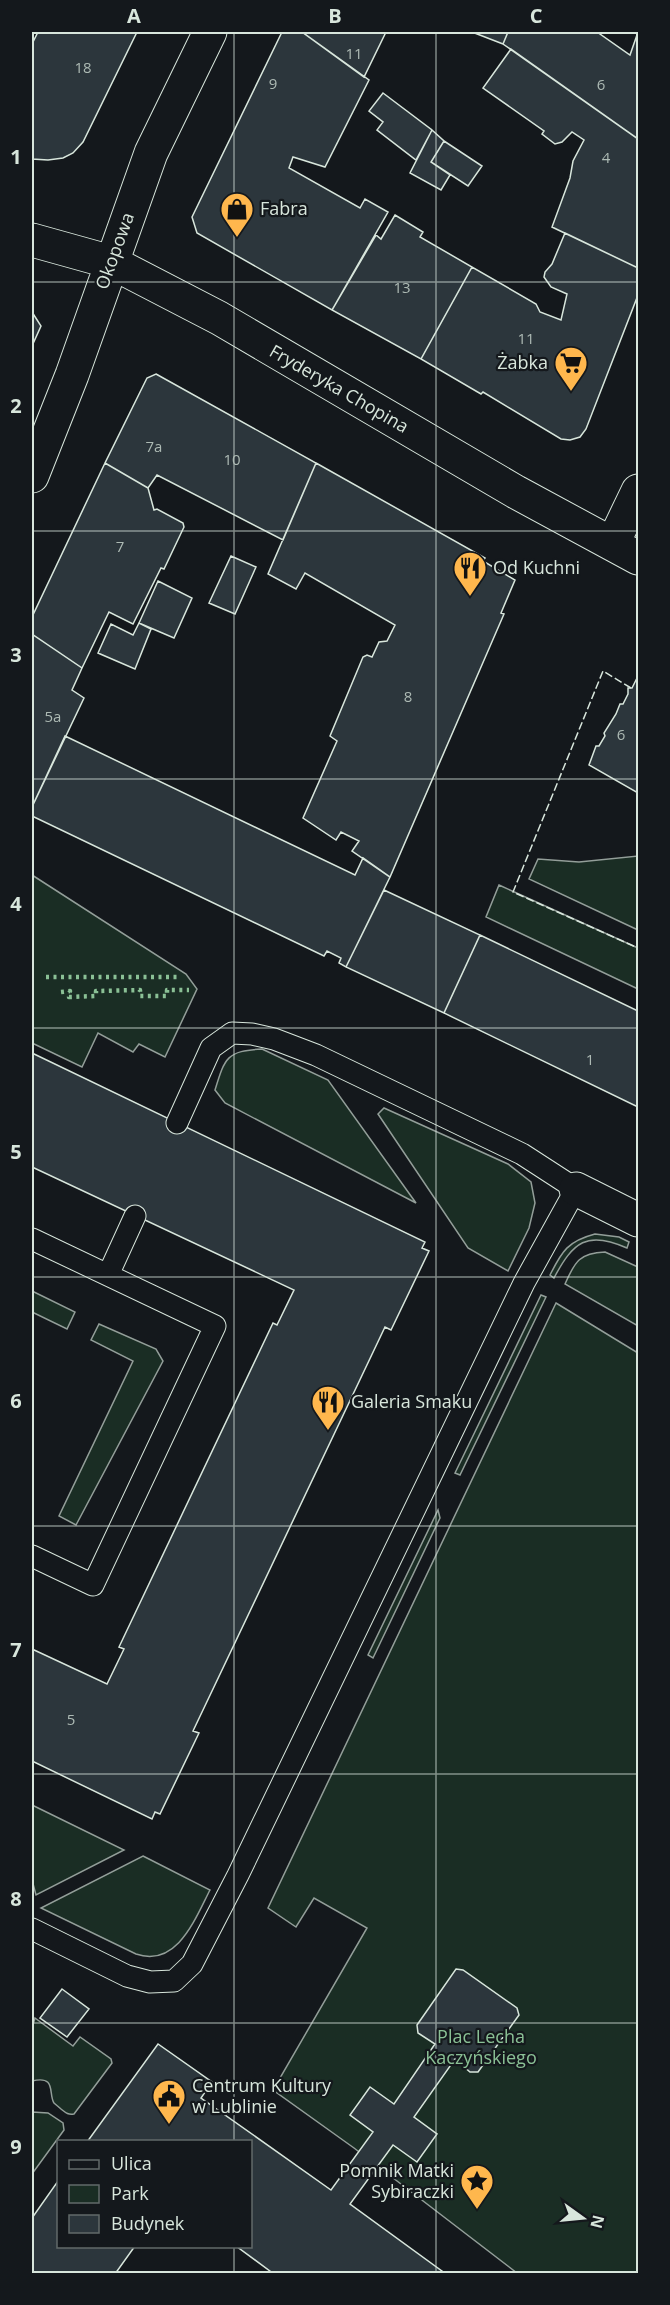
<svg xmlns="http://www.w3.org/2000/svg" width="670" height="2305" font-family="'Open Sans',sans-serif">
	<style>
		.green { fill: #1a2d24; stroke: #939e99; stroke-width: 1.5 }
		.building { fill: #2c363c; stroke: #d8e6dc; stroke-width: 1.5 }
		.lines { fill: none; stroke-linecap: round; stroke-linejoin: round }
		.lane-casing { stroke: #d8e6dc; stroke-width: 23 }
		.street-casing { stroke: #d8e6dc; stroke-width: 35 }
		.lane { stroke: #14181c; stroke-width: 21 }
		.street { stroke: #14181c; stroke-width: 33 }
		.hedge { stroke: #8ac095; stroke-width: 4.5; stroke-dasharray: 3 4.5; stroke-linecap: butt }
		.fence { stroke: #d8e6dc; stroke-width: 1.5; stroke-dasharray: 8 3; stroke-linecap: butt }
		.grid { fill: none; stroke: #d8e6dc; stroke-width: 1.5; stroke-opacity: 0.55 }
		.labels { text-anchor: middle; stroke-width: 4.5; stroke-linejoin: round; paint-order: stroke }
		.number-label { font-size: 15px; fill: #adbab4 }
		.poi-label { font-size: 18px; fill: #d8e6dc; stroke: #14181c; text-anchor: start }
		.street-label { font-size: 18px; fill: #d8e6dc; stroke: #14181c }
		.park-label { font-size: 18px; fill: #8ac095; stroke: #14181c }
		.neatline { fill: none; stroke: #d8e6dc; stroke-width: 2 }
		.grid-label { font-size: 20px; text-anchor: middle; font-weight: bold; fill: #d8e6dc }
	</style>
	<rect width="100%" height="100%" fill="#14181c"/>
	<!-- green -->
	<path class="green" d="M 638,856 L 638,930 L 529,879 L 538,859 L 579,862 Z
		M 32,875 L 186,974 L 197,989 L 165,1057 L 139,1044 L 133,1052 L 98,1033 L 82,1067 L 32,1043 Z
		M 499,885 L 638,948 L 638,989 L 486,917 Z
		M 262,1049 L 328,1080 L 416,1203 L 225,1103 L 215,1090 C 225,1057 227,1051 262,1049 Z
		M 384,1108 L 508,1164 L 531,1182 L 535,1203 L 529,1228 L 508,1271 L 468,1248 L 378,1114 Z
		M 595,1234 L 619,1237 L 629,1242 L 627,1248 C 587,1230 573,1242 554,1278 L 550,1275 C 562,1251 568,1241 595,1234 Z
		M 605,1252 L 638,1267 L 638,1326 L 565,1284 C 575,1261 580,1253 605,1252 Z
		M 32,1291 L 75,1312 L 67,1329 L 32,1312 Z
		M 541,1295 L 546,1297 L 460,1475 L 455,1473 Z
		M 556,1303 L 638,1353 L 638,2273 L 517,2273 L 354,2148 L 273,2090 L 367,1928 L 314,1898 L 296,1927 L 268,1908 Z
		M 99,1324 L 156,1349 L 163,1361 L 76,1525 L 59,1516 L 133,1361 L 91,1340 Z
		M 438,1510 L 440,1518 L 373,1658 L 368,1655 Z
		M 32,1805 L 124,1850 L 36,1895 L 32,1880 Z
		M 143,1856 L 210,1890 C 195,1919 177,1968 136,1954 L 41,1908 Z
		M 35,2018 L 73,2046 L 80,2037 L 111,2059 L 112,2063 L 74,2114 C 68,2115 66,2113 61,2109 C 60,2108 55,2104 54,2103 C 48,2094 57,2075 32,2081 L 32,2028 Z
		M 32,2112 L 48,2113 L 63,2123 L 64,2130 L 32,2174 Z"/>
	<!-- building -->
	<path class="building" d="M 38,32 L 137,32 L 83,142 L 73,153 L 63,158 L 48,160 L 32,159 L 32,44 Z
		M 282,32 L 302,32 L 369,80 L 325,167 L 293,157 L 289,168 L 360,208 L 365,199 L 388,212 L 332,310 L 197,233 L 192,217 Z
		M 302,32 L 386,32 L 364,77 Z
		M 472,32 L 508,32 L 503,44 Z
		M 508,32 L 597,32 L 630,55 L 638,32 L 638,139 L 503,44 Z
		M 511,49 L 638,139 L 638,268 L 552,227 L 570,178 L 573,161 L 584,140 L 572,132 L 562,142 L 555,144 L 542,134 L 544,131 L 483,88 Z
		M 383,93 L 432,130 L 416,160 L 377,130 L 383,122 L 369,111 Z
		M 432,130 L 444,141 L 431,162 L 450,175 L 441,190 L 410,173 Z
		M 444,141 L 482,166 L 468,186 L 431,162 Z
		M 395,215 L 423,232 L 420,237 L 472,267 L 421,359 L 332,310 L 376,235 L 381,239 Z
		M 565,233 L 638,268 L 638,295 L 586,429 L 580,437 L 570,440 L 561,439 L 483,392 L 481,394 L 421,359 L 472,267 L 536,304 L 540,312 L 561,320 L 567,294 L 551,287 L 544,277 L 545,272 L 552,264 Z
		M 32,312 L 41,326 L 32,346 Z
		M 156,374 L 316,463 L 283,540 L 157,475 L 148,488 L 105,463 L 147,378 Z
		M 105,463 L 148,488 L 154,510 L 157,509 L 183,523 L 184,527 L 164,569 L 161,568 L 133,624 L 109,612 L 82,668 L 32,634 L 32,617 Z
		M 316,463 L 485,558 L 483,561 L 515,580 L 501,613 L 504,614 L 390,877 L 352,851 L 359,841 L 341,832 L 336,840 L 303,818 L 337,741 L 330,736 L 363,657 L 367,655 L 372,657 L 379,642 L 387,641 L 395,625 L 305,573 L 296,589 L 268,574 Z
		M 231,556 L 256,567 L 235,614 L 209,603 Z
		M 158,581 L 192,598 L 174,638 L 139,623 Z
		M 139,623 L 151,629 L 135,669 L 98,653 L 111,624 L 133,635 Z
		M 32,634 L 82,668 L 72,690 L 84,698 L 32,807 Z
		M 638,676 L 638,793 L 589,765 L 596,746 L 599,746 L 605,736 L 604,733 L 616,714 L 620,704 L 623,704 L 628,694 L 628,688 L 632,688 Z
		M 65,736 L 355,875 L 363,858 L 390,877 L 346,967 L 339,963 L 341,958 L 327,951 L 324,956 L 32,816 L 32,807 Z
		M 384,890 L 480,935 L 444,1013 L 346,967 Z
		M 480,935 L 638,1011 L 638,1107 L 444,1013 Z
		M 32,1053 L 425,1242 L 422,1248 L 429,1251 L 391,1330 L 385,1327 L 193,1731 L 199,1733 L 160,1814 L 155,1812 L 152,1819 L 32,1761 L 32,1649 L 107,1684 L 124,1649 L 119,1647 L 273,1323 L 277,1325 L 294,1290 L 32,1167 Z
		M 456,1969 L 463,1970 L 517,2008 L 519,2015 L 478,2072 L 470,2072 L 455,2059 L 414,2117 L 437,2134 L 417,2162 L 393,2145 L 350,2204 L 446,2274 L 274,2274 L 236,2246 L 250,2246 L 250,2142 L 87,2142 L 158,2044 L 212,2082 L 201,2098 L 331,2190 L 373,2132 L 350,2115 L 370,2087 L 394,2104 L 435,2044 L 418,2033 L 417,2025 Z
		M 62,1989 L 89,2009 L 67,2037 L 40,2018 Z
		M 58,2181 L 58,2246 L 135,2246 L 115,2274 L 32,2274 L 32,2218 Z"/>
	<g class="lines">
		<defs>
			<path id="lane" d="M 32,1239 L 215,1326 L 93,1585 L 32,1556
				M 108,1275 L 135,1216
				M 32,1929 L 127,1976 L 150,1982 L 174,1981 L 192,1964 L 238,1875 L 524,1283 L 576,1189 L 522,1154 L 316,1055 L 274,1039 L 252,1034 L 232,1033 L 211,1048 L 177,1123"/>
			<path id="street" d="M 32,240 L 111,262 L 219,318 L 516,492 L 638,558
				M 32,476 L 72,375 L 151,153 L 210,32
				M 613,543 L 638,491
				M 576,1189 L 638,1220"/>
		</defs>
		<!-- lane casing -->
		<use href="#lane" class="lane-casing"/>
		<!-- street casing -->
		<use href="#street" class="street-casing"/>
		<!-- lane -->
		<use href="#lane" class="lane"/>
		<!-- street -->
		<use href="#street" class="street"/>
		<!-- hedge -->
		<path class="hedge" d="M 46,977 L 179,977
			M 61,992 L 70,991 L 69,997 L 96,996 L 96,991 L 140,990 L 140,996 L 167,996 L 167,990 L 189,990"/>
		<!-- fence -->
		<path class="fence" d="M 631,688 L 603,671 L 513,892 L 638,948"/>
	</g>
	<!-- grid -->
	<path class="grid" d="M 234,32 L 234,2142M 436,32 L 436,2274M 32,282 L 638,282M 32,531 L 638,531M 32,779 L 638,779M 32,1028 L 638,1028M 32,1277 L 638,1277M 32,1526 L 638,1526M 32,1774 L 638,1774M 32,2023 L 638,2023M 234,2246 L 234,2274"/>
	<!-- icons -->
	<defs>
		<symbol id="shop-pin" viewBox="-11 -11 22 30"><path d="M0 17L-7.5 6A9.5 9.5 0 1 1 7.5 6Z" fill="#ffb74d" stroke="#14181c"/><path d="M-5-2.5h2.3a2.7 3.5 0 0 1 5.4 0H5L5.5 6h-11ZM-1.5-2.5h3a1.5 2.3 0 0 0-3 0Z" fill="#111"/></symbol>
		<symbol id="supermarket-pin" viewBox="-11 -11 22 30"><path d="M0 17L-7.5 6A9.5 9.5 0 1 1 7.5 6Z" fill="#ffb74d" stroke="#14181c"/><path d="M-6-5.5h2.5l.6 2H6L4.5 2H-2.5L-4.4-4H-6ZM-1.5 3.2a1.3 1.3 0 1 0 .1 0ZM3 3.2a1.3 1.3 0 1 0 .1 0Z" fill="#111"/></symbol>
		<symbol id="restaurant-pin" viewBox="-11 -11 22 30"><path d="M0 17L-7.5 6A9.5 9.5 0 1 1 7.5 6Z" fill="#ffb74d" stroke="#14181c"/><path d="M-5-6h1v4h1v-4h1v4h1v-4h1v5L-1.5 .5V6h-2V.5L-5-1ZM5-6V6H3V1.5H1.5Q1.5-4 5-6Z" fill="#111"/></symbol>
		<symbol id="civic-pin" viewBox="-11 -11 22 30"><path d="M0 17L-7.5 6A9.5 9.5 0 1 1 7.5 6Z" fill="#ffb74d" stroke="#14181c"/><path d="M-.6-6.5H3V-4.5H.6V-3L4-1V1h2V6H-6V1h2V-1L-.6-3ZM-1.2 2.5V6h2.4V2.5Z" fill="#111"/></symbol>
		<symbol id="sight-pin" viewBox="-11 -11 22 30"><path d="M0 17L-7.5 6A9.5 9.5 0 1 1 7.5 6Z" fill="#ffb74d" stroke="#14181c"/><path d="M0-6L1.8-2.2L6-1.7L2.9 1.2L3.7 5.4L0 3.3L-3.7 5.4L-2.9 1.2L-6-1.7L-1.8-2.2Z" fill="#111"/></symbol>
	</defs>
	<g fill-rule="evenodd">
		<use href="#shop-pin" x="218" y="190" width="38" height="52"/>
		<use href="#supermarket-pin" x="552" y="344" width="38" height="52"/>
		<use href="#restaurant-pin" x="451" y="549" width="38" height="52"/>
		<use href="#restaurant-pin" x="309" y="1383" width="38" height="52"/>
		<use href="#civic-pin" x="150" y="2077" width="38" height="52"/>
		<use href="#sight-pin" x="458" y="2162" width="38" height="52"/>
	</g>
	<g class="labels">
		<!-- number labels -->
		<g class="number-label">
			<text x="354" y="59">11</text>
			<text x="83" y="73">18</text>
			<text x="273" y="89">9</text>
			<text x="601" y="90">6</text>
			<text x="606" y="163">4</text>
			<text x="402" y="293">13</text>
			<text x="526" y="344">11</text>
			<text x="154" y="452">7a</text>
			<text x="232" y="465">10</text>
			<text x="120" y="552">7</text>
			<text x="408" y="702">8</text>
			<text x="53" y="722">5a</text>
			<text x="621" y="740">6</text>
			<text x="590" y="1065">1</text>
			<text x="71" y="1725">5</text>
		</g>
		<!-- poi labels -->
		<g class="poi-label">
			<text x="260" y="215">Fabra</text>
			<text x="548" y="369" text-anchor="end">Żabka</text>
			<text x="493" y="574">Od Kuchni</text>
			<text x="351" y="1408">Galeria Smaku</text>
			<text x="192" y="2092">Centrum Kultury<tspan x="192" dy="21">w Lublinie</tspan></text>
			<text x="454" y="2177" text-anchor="end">Pomnik Matki<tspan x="454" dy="21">Sybiraczki</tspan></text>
		</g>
		<!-- street labels -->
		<g class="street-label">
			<text transform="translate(115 251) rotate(-70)" y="6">Okopowa</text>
			<text transform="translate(339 389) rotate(30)" y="6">Fryderyka Chopina</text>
		</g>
		<!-- park labels -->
		<g class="park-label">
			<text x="481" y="2043">Plac Lecha<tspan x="481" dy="21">Kaczyńskiego</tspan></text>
		</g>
	</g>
	<!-- border -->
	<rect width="670" height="2305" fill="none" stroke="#14181c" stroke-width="66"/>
	<!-- legend -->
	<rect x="57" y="2140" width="195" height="108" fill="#14181c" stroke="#626a69" stroke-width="1.5"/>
	<rect x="69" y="2160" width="30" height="9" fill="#14181c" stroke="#626a69" stroke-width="1.5"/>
	<text x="111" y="2170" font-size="18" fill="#d8e6dc">Ulica</text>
	<rect x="69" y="2185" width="30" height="18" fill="#1a2d24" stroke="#626a69" stroke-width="1.5"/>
	<text x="111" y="2200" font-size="18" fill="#d8e6dc">Park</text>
	<rect x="69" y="2215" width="30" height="18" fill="#2c363c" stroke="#626a69" stroke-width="1.5"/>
	<text x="111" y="2230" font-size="18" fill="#d8e6dc">Budynek</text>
	<!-- north arrow -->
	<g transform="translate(583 2218) rotate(105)" stroke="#14181c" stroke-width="4.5" paint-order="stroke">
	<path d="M0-4.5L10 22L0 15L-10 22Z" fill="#d8e6dc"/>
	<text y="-9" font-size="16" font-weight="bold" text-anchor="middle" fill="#d8e6dc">N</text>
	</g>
	<rect x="33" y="33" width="604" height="2239" class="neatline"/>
	<g class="grid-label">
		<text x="134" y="23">A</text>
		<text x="335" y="23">B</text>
		<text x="536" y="23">C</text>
		<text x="16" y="164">1</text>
		<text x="16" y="413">2</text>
		<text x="16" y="662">3</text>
		<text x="16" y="911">4</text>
		<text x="16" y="1159">5</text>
		<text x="16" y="1408">6</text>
		<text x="16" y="1657">7</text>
		<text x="16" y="1906">8</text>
		<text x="16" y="2154">9</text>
	</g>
</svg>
